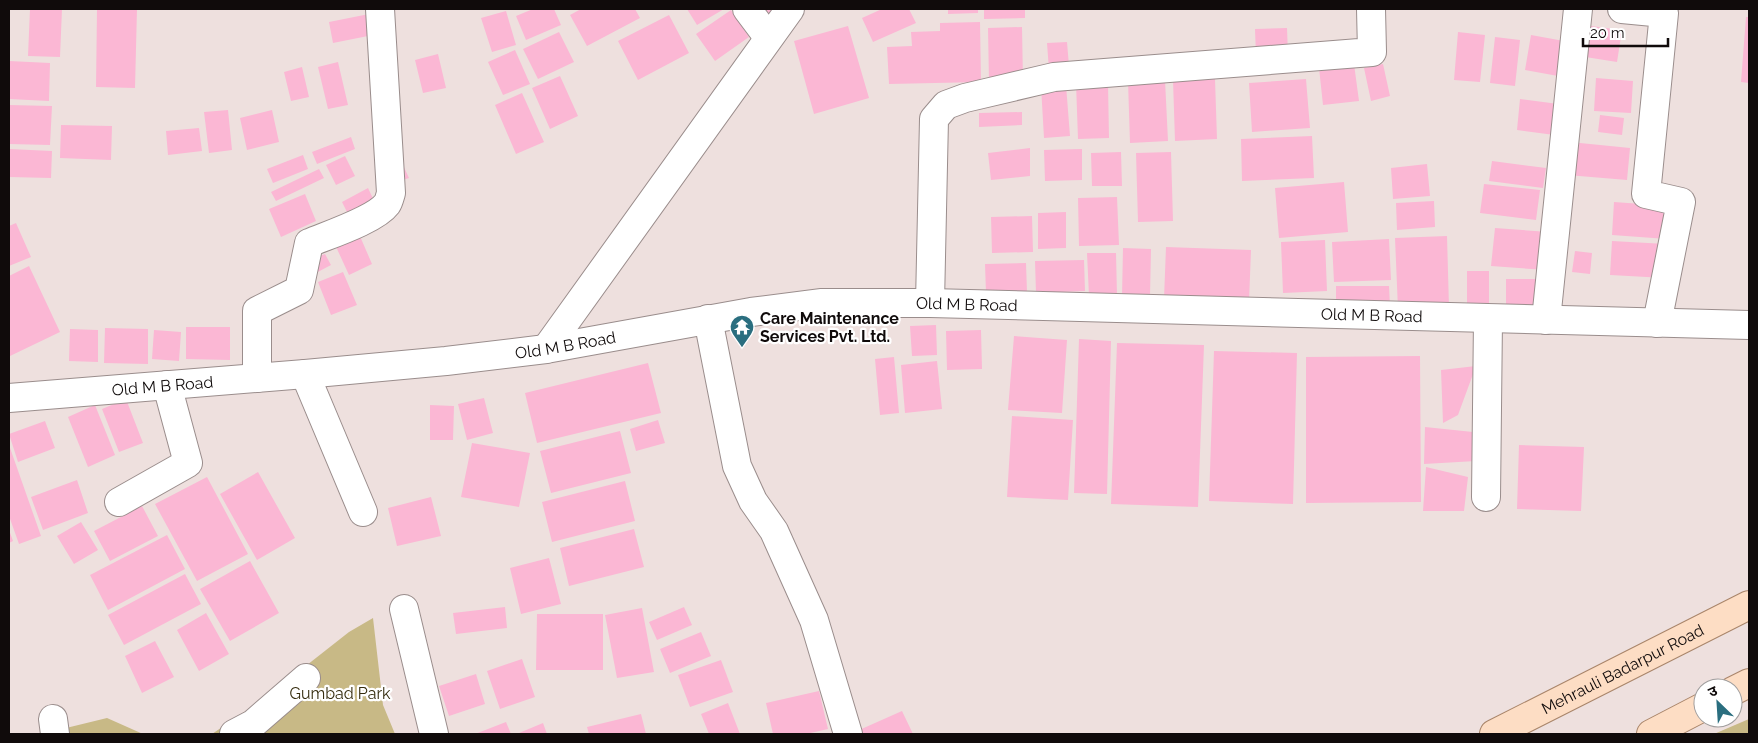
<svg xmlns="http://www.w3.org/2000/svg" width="1758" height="743" font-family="Raleway,'Noto Sans Devanagari',sans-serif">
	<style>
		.green { fill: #c8b986 }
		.building { fill: #fbb7d4 }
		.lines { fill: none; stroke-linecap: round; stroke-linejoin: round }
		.minor-casing { stroke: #9a8d8c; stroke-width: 30 }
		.major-casing { stroke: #a9856a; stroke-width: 30 }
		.minor { stroke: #fff; stroke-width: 28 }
		.major { stroke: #fdddc4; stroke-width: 28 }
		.labels { text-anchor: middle; stroke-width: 4.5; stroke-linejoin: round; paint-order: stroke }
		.street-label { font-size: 16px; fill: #100b0b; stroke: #fff }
		.poi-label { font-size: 16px; font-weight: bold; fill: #100b0b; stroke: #fff; text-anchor: start }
		.park-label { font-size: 16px; fill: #352c0e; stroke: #fff }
	</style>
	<rect width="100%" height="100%" fill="#eee0de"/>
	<!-- green -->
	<path class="green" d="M 373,618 L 383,705 L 395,734 L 212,734 L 265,698 L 349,632 Z
		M 107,718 L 143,734 L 63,734 L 62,729 Z
		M 1749,719 L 1749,734 L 1714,734 Z"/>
	<!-- building -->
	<path class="building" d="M 30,9 L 62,9 L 60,57 L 28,56 Z
		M 97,9 L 137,9 L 135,88 L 96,87 Z
		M 533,9 L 554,9 L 561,25 L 526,40 L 516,16 Z
		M 581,9 L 635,9 L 640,18 L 587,46 L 570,15 Z
		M 687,9 L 724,9 L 697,25 Z
		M 761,9 L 780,9 L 776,17 Z
		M 882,9 L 909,9 L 916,23 L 873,42 L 862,18 Z
		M 948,9 L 978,9 L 978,13 L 948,14 Z
		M 984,9 L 1025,9 L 1025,18 L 984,19 Z
		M 731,10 L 749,37 L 715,61 L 696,34 Z
		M 506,11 L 516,45 L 492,52 L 481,18 Z
		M 369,14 L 373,35 L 333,43 L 329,22 Z
		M 669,15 L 689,53 L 638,80 L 618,41 Z
		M 1746,17 L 1749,17 L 1749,83 L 1741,82 Z
		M 980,22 L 981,82 L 889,84 L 887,47 L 912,46 L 911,32 L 940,31 L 940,23 Z
		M 1583,25 L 1622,30 L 1617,62 L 1579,56 Z
		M 848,26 L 869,98 L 814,114 L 794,41 Z
		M 1022,27 L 1023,81 L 989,82 L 988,28 Z
		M 1287,28 L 1288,55 L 1256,56 L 1255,29 Z
		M 559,32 L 574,62 L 538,79 L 523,49 Z
		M 1458,32 L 1485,35 L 1480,82 L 1454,80 Z
		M 1531,35 L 1564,41 L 1558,76 L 1525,70 Z
		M 1495,37 L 1520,40 L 1515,86 L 1490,83 Z
		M 1067,42 L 1069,66 L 1049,70 L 1047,43 Z
		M 515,50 L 530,84 L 503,95 L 488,62 Z
		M 438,54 L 446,88 L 423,93 L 415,60 Z
		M 9,61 L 50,63 L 49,101 L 9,99 Z
		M 338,62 L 348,105 L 328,109 L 318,67 Z
		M 1354,64 L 1359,101 L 1323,105 L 1319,68 Z
		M 1383,64 L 1390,96 L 1371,101 L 1364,68 Z
		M 302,67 L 309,97 L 291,101 L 284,72 Z
		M 560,76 L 578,116 L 550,129 L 532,88 Z
		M 1596,78 L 1633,81 L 1631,113 L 1594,111 Z
		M 1215,79 L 1217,139 L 1175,141 L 1173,80 Z
		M 1306,79 L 1310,128 L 1252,132 L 1249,83 Z
		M 1165,80 L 1168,141 L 1130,143 L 1128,81 Z
		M 1076,83 L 1108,83 L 1109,138 L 1078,139 Z
		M 1066,85 L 1070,136 L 1044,138 L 1041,86 Z
		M 522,93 L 544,142 L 516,154 L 495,105 Z
		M 1520,99 L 1566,105 L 1562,136 L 1517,130 Z
		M 9,105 L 52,106 L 50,145 L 9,144 Z
		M 228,110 L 232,150 L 209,153 L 204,112 Z
		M 272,110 L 279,142 L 247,150 L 240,118 Z
		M 1022,112 L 1022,125 L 979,127 L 979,113 Z
		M 1600,115 L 1624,118 L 1622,135 L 1598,132 Z
		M 61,125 L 112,126 L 111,160 L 60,158 Z
		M 199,128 L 202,151 L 168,155 L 166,131 Z
		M 1312,136 L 1314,178 L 1242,181 L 1241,139 Z
		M 351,137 L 355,149 L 317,164 L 312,152 Z
		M 1570,142 L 1630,148 L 1627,180 L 1567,175 Z
		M 1030,148 L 1030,176 L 991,180 L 988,153 Z
		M 9,149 L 52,151 L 51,178 L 9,177 Z
		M 1082,149 L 1082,180 L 1045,181 L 1044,150 Z
		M 1121,152 L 1122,186 L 1092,186 L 1091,153 Z
		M 1171,152 L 1173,221 L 1138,222 L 1136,153 Z
		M 303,155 L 308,169 L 273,183 L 267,169 Z
		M 345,156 L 355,176 L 336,185 L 326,165 Z
		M 1492,161 L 1546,168 L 1543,188 L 1489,181 Z
		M 402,163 L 409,178 L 396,182 Z
		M 1427,164 L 1430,196 L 1393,199 L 1391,168 Z
		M 319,169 L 324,178 L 276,201 L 271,192 Z
		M 1344,182 L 1348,232 L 1279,238 L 1275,188 Z
		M 1484,184 L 1540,190 L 1536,220 L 1480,213 Z
		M 368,188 L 377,207 L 351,220 L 342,202 Z
		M 305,194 L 316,221 L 281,237 L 269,209 Z
		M 1117,197 L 1119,245 L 1079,246 L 1078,198 Z
		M 1434,201 L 1435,227 L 1397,230 L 1396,203 Z
		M 1614,202 L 1669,206 L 1667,239 L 1612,235 Z
		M 1066,212 L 1066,248 L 1038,249 L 1038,213 Z
		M 1032,216 L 1033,252 L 992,253 L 991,217 Z
		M 16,223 L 31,257 L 9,266 L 9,226 Z
		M 356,227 L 372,264 L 349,275 L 332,238 Z
		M 1495,228 L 1549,232 L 1546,270 L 1491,266 Z
		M 1447,236 L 1449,307 L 1398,309 L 1395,238 Z
		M 1389,239 L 1391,280 L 1334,282 L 1332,242 Z
		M 1325,240 L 1327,291 L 1283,293 L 1281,242 Z
		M 1612,241 L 1666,244 L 1665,278 L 1610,275 Z
		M 1166,247 L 1251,250 L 1249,302 L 1164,299 Z
		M 1123,248 L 1151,249 L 1150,297 L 1122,297 Z
		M 1575,251 L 1592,253 L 1590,274 L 1572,272 Z
		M 1087,253 L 1116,253 L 1117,295 L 1089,296 Z
		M 325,254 L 331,265 L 314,274 L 312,259 Z
		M 1084,260 L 1085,291 L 1036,293 L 1035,261 Z
		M 1026,263 L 1027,292 L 986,293 L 985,264 Z
		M 29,266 L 60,332 L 10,356 L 9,276 Z
		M 1467,271 L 1489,271 L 1489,312 L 1467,312 Z
		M 343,272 L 357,305 L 331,315 L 318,282 Z
		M 1506,279 L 1541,279 L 1540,311 L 1506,310 Z
		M 1336,286 L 1389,286 L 1390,307 L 1336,308 Z
		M 936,325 L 937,355 L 912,356 L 910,326 Z
		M 186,327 L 230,327 L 230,360 L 186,359 Z
		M 105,328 L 148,329 L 148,364 L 104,363 Z
		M 70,329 L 98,330 L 98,362 L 69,361 Z
		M 154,330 L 181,332 L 179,361 L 152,359 Z
		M 981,330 L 982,369 L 947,370 L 946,331 Z
		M 1014,336 L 1067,340 L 1062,413 L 1008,410 Z
		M 1079,339 L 1111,341 L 1107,494 L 1074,493 Z
		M 1117,343 L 1204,345 L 1198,507 L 1111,504 Z
		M 1214,351 L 1297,353 L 1293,504 L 1209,501 Z
		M 1420,356 L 1421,502 L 1306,503 L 1306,357 Z
		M 894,357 L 899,413 L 880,415 L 875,359 Z
		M 937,361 L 942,409 L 905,413 L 901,365 Z
		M 648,363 L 661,413 L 537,443 L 525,393 Z
		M 1476,366 L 1458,415 L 1443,423 L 1441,370 Z
		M 484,398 L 493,433 L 467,440 L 458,404 Z
		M 126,399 L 143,443 L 119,452 L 102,409 Z
		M 95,405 L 115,455 L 88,467 L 68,417 Z
		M 430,405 L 454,406 L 453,440 L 430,440 Z
		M 1012,416 L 1073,420 L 1068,500 L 1007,497 Z
		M 658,420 L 665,443 L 636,451 L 630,429 Z
		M 45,421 L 55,448 L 18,462 L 9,434 Z
		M 1425,427 L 1473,432 L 1476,461 L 1424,464 Z
		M 620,431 L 631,473 L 551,493 L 540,451 Z
		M 472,443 L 530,453 L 519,507 L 461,497 Z
		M 9,445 L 41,536 L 19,544 L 9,516 Z
		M 1519,445 L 1584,447 L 1581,511 L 1517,509 Z
		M 1426,467 L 1468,477 L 1464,511 L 1423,511 Z
		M 258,472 L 295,538 L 257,560 L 220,494 Z
		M 207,477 L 248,554 L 197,581 L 155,504 Z
		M 77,480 L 88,513 L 43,530 L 31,497 Z
		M 625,481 L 635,521 L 552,542 L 542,502 Z
		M 431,497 L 441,536 L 397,546 L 388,508 Z
		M 142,506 L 158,536 L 110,561 L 94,531 Z
		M 81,522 L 98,550 L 74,564 L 57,536 Z
		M 634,529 L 644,567 L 569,586 L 560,548 Z
		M 9,530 L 13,541 L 9,543 Z
		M 167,535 L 185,569 L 108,610 L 90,575 Z
		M 549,558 L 561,604 L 521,614 L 510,568 Z
		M 250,561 L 279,613 L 230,641 L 200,589 Z
		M 185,574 L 201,604 L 124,645 L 108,615 Z
		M 505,607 L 507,628 L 456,634 L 453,613 Z
		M 684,607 L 692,625 L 657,640 L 649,622 Z
		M 642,608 L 654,672 L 617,678 L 605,615 Z
		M 206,613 L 229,654 L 199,671 L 177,630 Z
		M 537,614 L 603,614 L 603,670 L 536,670 Z
		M 701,632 L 711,656 L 670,673 L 660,649 Z
		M 155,641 L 174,677 L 142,693 L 125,656 Z
		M 522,659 L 535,697 L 500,709 L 487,671 Z
		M 721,660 L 733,692 L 690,707 L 678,675 Z
		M 476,674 L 485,704 L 449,716 L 439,686 Z
		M 819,691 L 828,729 L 806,734 L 773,734 L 766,703 Z
		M 728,703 L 740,734 L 709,734 L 701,714 Z
		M 902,711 L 913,734 L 859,734 L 857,731 Z
		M 641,714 L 646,734 L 589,734 L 587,727 Z
		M 506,722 L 511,734 L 475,734 Z
		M 543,723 L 547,734 L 519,734 L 519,733 Z"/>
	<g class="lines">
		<defs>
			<g id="minor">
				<path d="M 747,9 L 768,37"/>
				<path d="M 1622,9 L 1664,13 L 1646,194 L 1681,202 L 1657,323"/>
				<path d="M 930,303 L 934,119 L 946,105 L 965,98 L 1054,77 L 1372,52 L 1371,9"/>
				<path d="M 708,319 L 737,466 L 753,501 L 774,531 L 814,620 L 848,734"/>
				<path d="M 1546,320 L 1578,9"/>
				<path d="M 546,349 L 790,9"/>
				<path d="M 305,374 L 363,512"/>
				<path d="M 257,378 L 257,311 L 299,290 L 309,243 C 328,235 375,220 387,204 C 389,201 390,196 391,193 L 380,9"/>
				<path id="s1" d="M 9,398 L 305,374 L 446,361 L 546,349 L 751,312 L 822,303 L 930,303 L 1749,325"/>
				<path d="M 1486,497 L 1488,319"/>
				<path d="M 119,502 L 188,463 L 167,385"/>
				<path d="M 404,609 L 434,734"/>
				<path d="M 53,719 L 55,734"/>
				<path d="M 234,734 L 253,724 L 306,678"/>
			</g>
			<g id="major">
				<path d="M 1733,691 L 1749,683"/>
				<path id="s2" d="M 1494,734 L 1749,605"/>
				<path d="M 1651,734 L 1703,707"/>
			</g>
		</defs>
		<!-- minor casing -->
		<use href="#minor" class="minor-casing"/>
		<!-- major casing -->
		<use href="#major" class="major-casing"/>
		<!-- minor -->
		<use href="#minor" class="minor"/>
		<!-- major -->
		<use href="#major" class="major"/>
	</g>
	<!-- icons -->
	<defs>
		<symbol id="temple-pin" viewBox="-11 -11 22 30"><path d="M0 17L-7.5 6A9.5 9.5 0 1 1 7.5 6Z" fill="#2a6e7f" stroke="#fff"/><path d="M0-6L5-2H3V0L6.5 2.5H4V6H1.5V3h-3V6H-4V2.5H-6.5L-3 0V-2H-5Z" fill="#fff"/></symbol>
	</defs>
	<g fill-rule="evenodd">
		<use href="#temple-pin" x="728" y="313" width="28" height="38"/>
	</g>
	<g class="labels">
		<!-- street labels -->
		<g class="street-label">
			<text dy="6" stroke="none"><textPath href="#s1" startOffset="964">Old M B Road</textPath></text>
			<text dy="6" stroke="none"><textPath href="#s1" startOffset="1369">Old M B Road</textPath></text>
			<text dy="6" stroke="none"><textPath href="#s1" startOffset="559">Old M B Road</textPath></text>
			<text dy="6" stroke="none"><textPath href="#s1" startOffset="154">Old M B Road</textPath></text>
			<text dy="6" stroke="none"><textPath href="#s2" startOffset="144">Mehrauli Badarpur Road</textPath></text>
		</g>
		<!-- poi labels -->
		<g class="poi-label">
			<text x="760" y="324">Care Maintenance<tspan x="760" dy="18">Services Pvt. Ltd.</tspan></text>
		</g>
		<!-- park labels -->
		<g class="park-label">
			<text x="340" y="699">Gumbad Park</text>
		</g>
	</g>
	<!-- border -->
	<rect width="1758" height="743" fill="none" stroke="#100b0b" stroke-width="20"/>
	<!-- north arrow -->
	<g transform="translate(1718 703) rotate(335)"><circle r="24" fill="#ffffff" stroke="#9f9d9d"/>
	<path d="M0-4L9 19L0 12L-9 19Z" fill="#2a6e7f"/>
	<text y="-8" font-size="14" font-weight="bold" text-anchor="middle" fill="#100b0b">उ</text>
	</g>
	<!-- scale -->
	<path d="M1583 38v8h85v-8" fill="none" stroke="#100b0b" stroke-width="2.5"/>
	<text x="1590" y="38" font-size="15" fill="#100b0b" stroke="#ffffff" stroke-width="4" paint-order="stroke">20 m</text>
</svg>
